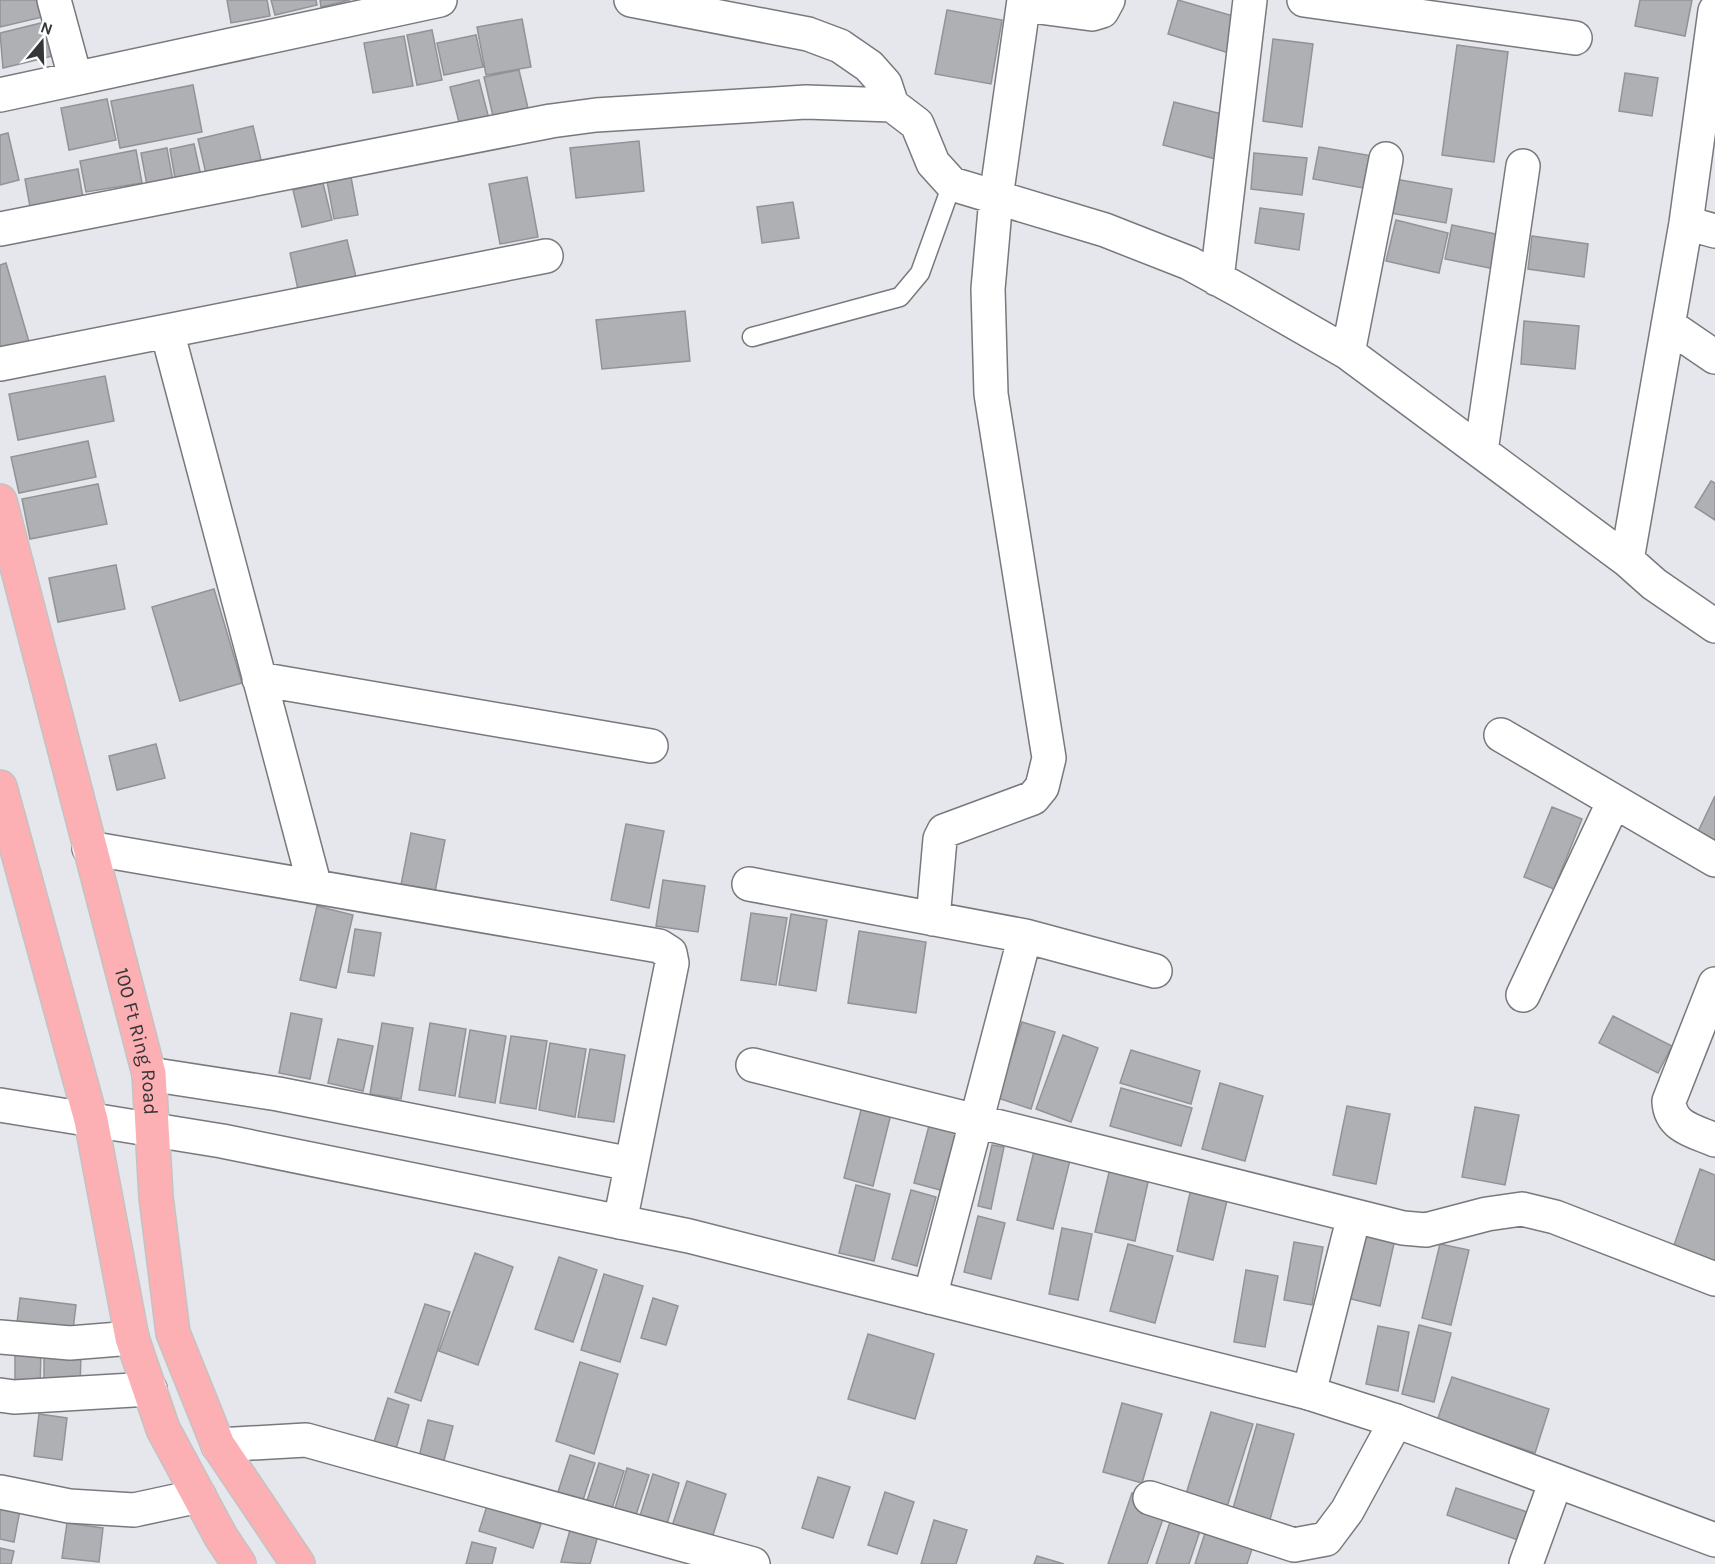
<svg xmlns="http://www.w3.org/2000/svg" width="1715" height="1564" font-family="Karla,sans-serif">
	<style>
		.building { fill: #aeb0b4; stroke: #919397; stroke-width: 1.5 }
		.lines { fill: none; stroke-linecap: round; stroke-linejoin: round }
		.service-casing { stroke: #77797d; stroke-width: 21 }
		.minor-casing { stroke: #77797d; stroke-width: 36 }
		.tertiary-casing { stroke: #77797d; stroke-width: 36 }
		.primary-casing { stroke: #c2c3c3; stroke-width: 36 }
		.service { stroke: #fff; stroke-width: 18 }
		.minor { stroke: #fff; stroke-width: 33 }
		.tertiary { stroke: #fff; stroke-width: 33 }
		.primary { stroke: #fdb0b3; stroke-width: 33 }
		.labels { text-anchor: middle; stroke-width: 5; stroke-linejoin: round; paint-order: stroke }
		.street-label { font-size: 20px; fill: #353638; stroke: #fff }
	</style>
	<rect width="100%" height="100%" fill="#e5e7ec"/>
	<!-- building -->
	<path class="building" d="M 0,0 L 47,0 L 51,15 L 0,27 Z
		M 227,0 L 267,0 L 270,16 L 231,23 Z
		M 271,0 L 316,0 L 317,5 L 275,15 Z
		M 320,0 L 350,0 L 321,7 Z
		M 1178,0 L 1240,18 L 1229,53 L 1168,34 Z
		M 1640,0 L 1692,0 L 1685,36 L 1635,26 Z
		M 947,10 L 1002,20 L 991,84 L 935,74 Z
		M 522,19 L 531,67 L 486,75 L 477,27 Z
		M 49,21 L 57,55 L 3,68 L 0,33 Z
		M 432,30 L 442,80 L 417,85 L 407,35 Z
		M 476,35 L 483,67 L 444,75 L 437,43 Z
		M 404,36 L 413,86 L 373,93 L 364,43 Z
		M 1273,39 L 1313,44 L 1302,127 L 1263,121 Z
		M 1457,45 L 1508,52 L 1494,162 L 1442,155 Z
		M 519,70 L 531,121 L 496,129 L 484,77 Z
		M 1625,73 L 1658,78 L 1652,116 L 1619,111 Z
		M 479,80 L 489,119 L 460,126 L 450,87 Z
		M 193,85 L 202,132 L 120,148 L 111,101 Z
		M 107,99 L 116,140 L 69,150 L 61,108 Z
		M 1174,102 L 1230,116 L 1219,160 L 1163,145 Z
		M 253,126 L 262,164 L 207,178 L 198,139 Z
		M 8,133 L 19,180 L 0,185 L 0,135 Z
		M 639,141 L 644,191 L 576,198 L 570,148 Z
		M 194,144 L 203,185 L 177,190 L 170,149 Z
		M 1319,147 L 1379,157 L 1374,190 L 1313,179 Z
		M 167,148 L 175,192 L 149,196 L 141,153 Z
		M 136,150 L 142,183 L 86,192 L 80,161 Z
		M 1254,153 L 1307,158 L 1302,195 L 1251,189 Z
		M 78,169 L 83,198 L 30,207 L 25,179 Z
		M 351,177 L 358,215 L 334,219 L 327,181 Z
		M 527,177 L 538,237 L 500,244 L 489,184 Z
		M 1395,179 L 1452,189 L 1446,223 L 1390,213 Z
		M 323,183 L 332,220 L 302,227 L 293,190 Z
		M 793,202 L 799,238 L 762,243 L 757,207 Z
		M 1260,208 L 1304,214 L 1299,250 L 1255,243 Z
		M 1396,220 L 1448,233 L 1439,273 L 1386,261 Z
		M 1452,225 L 1501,235 L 1495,269 L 1445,259 Z
		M 1532,236 L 1588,244 L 1584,277 L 1528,269 Z
		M 347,240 L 357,281 L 299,294 L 290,253 Z
		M 6,263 L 32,352 L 0,361 L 0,265 Z
		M 685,311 L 690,361 L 602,369 L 596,320 Z
		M 1524,321 L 1579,326 L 1575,369 L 1521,364 Z
		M 105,376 L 114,421 L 18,440 L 9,394 Z
		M 88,441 L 96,477 L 19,493 L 11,457 Z
		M 1711,481 L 1715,483 L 1715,520 L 1695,507 Z
		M 98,484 L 107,524 L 30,539 L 22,499 Z
		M 116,565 L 125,609 L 58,622 L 49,578 Z
		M 214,589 L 242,683 L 180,701 L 152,607 Z
		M 156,744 L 165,778 L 117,790 L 109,756 Z
		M 1715,796 L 1715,847 L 1695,838 Z
		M 1552,807 L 1582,819 L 1554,889 L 1524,877 Z
		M 626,824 L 664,831 L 649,908 L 611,900 Z
		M 411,833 L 445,840 L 435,892 L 401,885 Z
		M 663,880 L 705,886 L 698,932 L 656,926 Z
		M 317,906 L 353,915 L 336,988 L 300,980 Z
		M 751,913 L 787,918 L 776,985 L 741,980 Z
		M 791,914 L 827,920 L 816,991 L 779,985 Z
		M 355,929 L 381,933 L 374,976 L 348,972 Z
		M 859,931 L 926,942 L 916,1013 L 848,1003 Z
		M 291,1013 L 322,1019 L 310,1079 L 279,1073 Z
		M 1613,1016 L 1672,1046 L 1658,1073 L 1599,1043 Z
		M 1022,1022 L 1055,1032 L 1031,1109 L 998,1098 Z
		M 382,1023 L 413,1028 L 401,1099 L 370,1094 Z
		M 430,1023 L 466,1029 L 455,1096 L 419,1090 Z
		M 470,1030 L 506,1036 L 495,1103 L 459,1097 Z
		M 1063,1035 L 1098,1048 L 1071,1122 L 1036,1109 Z
		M 511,1036 L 547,1041 L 536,1109 L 500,1103 Z
		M 338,1039 L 373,1046 L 363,1091 L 328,1083 Z
		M 550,1043 L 586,1049 L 575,1117 L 539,1110 Z
		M 590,1049 L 625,1055 L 614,1122 L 578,1117 Z
		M 1131,1050 L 1200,1071 L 1191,1104 L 1120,1083 Z
		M 1220,1083 L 1263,1096 L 1245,1161 L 1202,1149 Z
		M 1121,1088 L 1192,1108 L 1181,1146 L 1110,1126 Z
		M 863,1102 L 892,1110 L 873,1186 L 844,1178 Z
		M 1347,1106 L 1390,1114 L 1376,1184 L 1333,1175 Z
		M 1475,1107 L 1519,1115 L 1505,1185 L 1462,1177 Z
		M 931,1118 L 962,1126 L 944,1191 L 914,1183 Z
		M 1037,1139 L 1073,1148 L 1053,1229 L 1017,1220 Z
		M 992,1145 L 1004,1147 L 991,1209 L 978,1206 Z
		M 1111,1164 L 1150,1173 L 1135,1241 L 1095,1232 Z
		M 1700,1169 L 1715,1175 L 1715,1262 L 1670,1257 Z
		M 1192,1184 L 1229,1192 L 1213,1260 L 1177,1251 Z
		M 856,1185 L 890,1194 L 874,1261 L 839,1253 Z
		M 911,1190 L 936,1197 L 917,1266 L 892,1259 Z
		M 978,1216 L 1005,1223 L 991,1279 L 964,1272 Z
		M 1062,1228 L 1092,1234 L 1078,1300 L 1049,1294 Z
		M 1358,1231 L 1395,1239 L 1380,1306 L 1343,1297 Z
		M 1294,1242 L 1323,1247 L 1312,1305 L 1284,1300 Z
		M 1128,1244 L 1173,1256 L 1155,1323 L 1110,1311 Z
		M 1440,1244 L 1469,1250 L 1451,1325 L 1422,1318 Z
		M 475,1253 L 513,1267 L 478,1365 L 439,1351 Z
		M 559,1257 L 597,1270 L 573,1342 L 535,1329 Z
		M 1246,1270 L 1278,1276 L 1265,1347 L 1234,1342 Z
		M 604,1274 L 643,1286 L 620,1362 L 581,1350 Z
		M 20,1298 L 76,1305 L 72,1338 L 16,1331 Z
		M 653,1298 L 678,1306 L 666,1345 L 641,1338 Z
		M 425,1304 L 450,1312 L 421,1401 L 395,1392 Z
		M 1419,1325 L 1451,1333 L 1434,1402 L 1402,1394 Z
		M 1378,1326 L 1409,1332 L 1398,1391 L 1366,1384 Z
		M 868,1334 L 934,1354 L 915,1419 L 848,1399 Z
		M 15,1352 L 41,1352 L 40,1389 L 15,1389 Z
		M 44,1352 L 81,1353 L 80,1391 L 44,1391 Z
		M 580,1362 L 618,1374 L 594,1454 L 556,1441 Z
		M 1452,1377 L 1549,1409 L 1535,1453 L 1437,1421 Z
		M 388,1398 L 409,1405 L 395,1452 L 373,1445 Z
		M 1122,1403 L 1162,1414 L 1142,1483 L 1103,1472 Z
		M 1211,1412 L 1253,1424 L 1227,1507 L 1186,1494 Z
		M 39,1414 L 67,1418 L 62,1460 L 34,1456 Z
		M 428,1420 L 453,1426 L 442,1468 L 418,1461 Z
		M 1257,1424 L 1294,1434 L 1269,1523 L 1232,1512 Z
		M 570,1455 L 595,1463 L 581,1506 L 556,1498 Z
		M 599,1463 L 624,1471 L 610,1515 L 585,1507 Z
		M 627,1468 L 649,1475 L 634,1521 L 613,1515 Z
		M 653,1474 L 679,1483 L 665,1531 L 638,1522 Z
		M 818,1477 L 850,1487 L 833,1538 L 802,1528 Z
		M 687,1481 L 726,1494 L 712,1538 L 672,1526 Z
		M 1456,1488 L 1527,1512 L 1518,1540 L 1447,1515 Z
		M 885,1492 L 914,1502 L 897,1554 L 868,1545 Z
		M 1132,1493 L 1168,1505 L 1147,1564 L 1108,1564 Z
		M 0,1506 L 20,1510 L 14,1542 L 0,1539 Z
		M 487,1506 L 541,1524 L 533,1548 L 479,1531 Z
		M 1173,1513 L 1203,1522 L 1189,1564 L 1156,1564 Z
		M 934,1520 L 967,1530 L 956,1564 L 921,1564 Z
		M 67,1523 L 103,1528 L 99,1562 L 62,1558 Z
		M 572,1523 L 599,1532 L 590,1564 L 561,1562 Z
		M 1206,1530 L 1253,1546 L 1247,1564 L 1195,1564 Z
		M 472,1542 L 496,1548 L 492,1564 L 466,1564 Z
		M 0,1548 L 14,1551 L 11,1564 L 0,1564 Z
		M 1037,1556 L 1064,1564 L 1034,1564 Z"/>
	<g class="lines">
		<defs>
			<path id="service" d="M 752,337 L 900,297 L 920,273 L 952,184"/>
			<path id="minor" d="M 54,0 L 75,77
				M 631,0 L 808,34 L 840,46 L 869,66 L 885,84 L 892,105
				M 1304,0 L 1575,38
				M 1024,5 L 1092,14 L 1102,11 L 1108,0
				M 1715,11 L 1686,223 L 1627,560 L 1654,584 L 1715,626
				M 0,95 L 440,0
				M 1686,223 L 1715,231
				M 0,229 L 551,121 L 596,115 L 806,102 L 892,105 L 917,124 L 933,163 L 952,184 L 1105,230 L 1189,263 L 1240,291 L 1348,353 L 1627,560
				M 1217,279 L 1250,0
				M 1668,325 L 1715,357
				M 167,331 L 315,887
				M 1348,353 L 1386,159
				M 0,364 L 546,256
				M 1481,451 L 1523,166
				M 259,679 L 651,746
				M 1501,735 L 1715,860
				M 89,848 L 659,946 L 670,953 L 672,963 L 620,1222
				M 749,884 L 1025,936 L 1155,971
				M 933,919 L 940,839 L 944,831 L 1033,798 L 1042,787 L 1049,758 L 991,394 L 988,289 L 996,198 L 1024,0
				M 1715,984 L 1669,1101 C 1670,1127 1694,1131 1715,1140
				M 1523,995 L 1614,801
				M 753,1065 L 1403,1228 L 1426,1230 L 1487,1214 L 1522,1209 L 1555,1217 L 1715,1279
				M 149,1074 L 278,1094 L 631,1164
				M 930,1297 L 1025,936
				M 0,1337 L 70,1343 L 132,1338
				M 1309,1393 L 1354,1216
				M 0,1395 L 14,1397 L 150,1389
				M 218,1445 L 306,1440 L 753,1564
				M 0,1492 L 69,1506 L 134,1510 L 199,1496
				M 1150,1498 L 1294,1545 L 1326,1539 L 1347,1511 L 1396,1421
				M 1526,1564 L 1556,1481"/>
			<path id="tertiary" d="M 0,1105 L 222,1141 L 689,1236 L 930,1297 L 1309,1393 L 1396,1421 L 1715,1540"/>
			<g id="primary">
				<path id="s1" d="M 0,501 L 149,1074 L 156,1197 L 173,1333 L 218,1445 L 298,1564"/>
				<path d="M 0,787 L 91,1120 L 132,1338 L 163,1429 L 221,1537 L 239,1564"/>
			</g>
		</defs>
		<!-- service casing -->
		<use href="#service" class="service-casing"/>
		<!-- minor casing -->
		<use href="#minor" class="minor-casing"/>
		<!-- tertiary casing -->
		<use href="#tertiary" class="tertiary-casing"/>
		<!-- primary casing -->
		<use href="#primary" class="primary-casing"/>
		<!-- service -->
		<use href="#service" class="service"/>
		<!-- minor -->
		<use href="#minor" class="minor"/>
		<!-- tertiary -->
		<use href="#tertiary" class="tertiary"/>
		<!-- primary -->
		<use href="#primary" class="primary"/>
	</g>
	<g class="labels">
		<!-- street labels -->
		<g class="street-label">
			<text dy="7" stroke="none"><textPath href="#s1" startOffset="558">100 Ft Ring Road</textPath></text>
		</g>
	</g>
	<!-- north arrow -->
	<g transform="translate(42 42) rotate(19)" stroke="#ffffff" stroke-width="4.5" paint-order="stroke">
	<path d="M0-4.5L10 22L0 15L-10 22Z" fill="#353638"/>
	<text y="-9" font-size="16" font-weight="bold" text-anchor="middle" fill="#353638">N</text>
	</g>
</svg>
